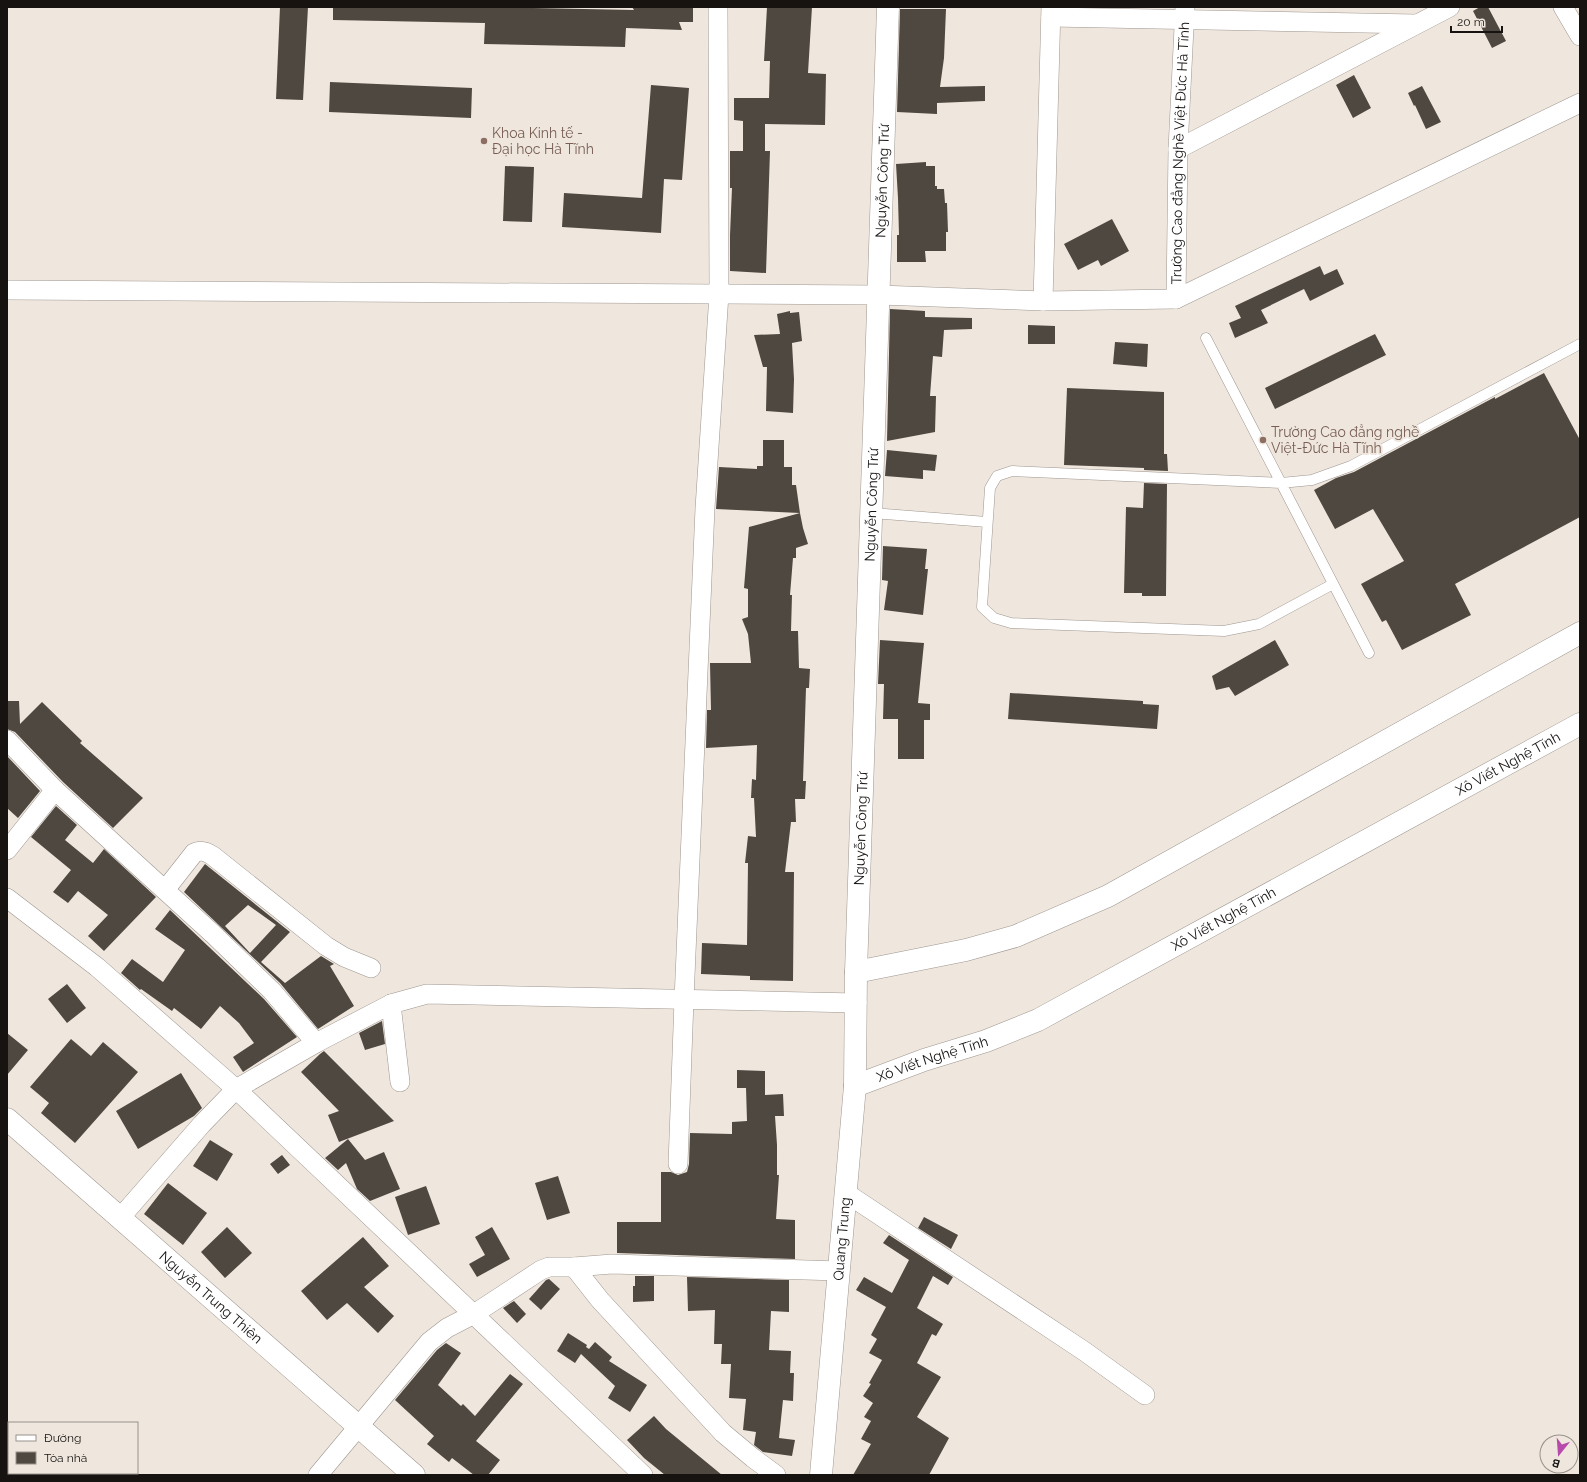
<svg xmlns="http://www.w3.org/2000/svg" width="1587" height="1482" font-family="Raleway,sans-serif">
	<style>
		.building { fill: #4e4841; fill-rule: evenodd }
		.lines { fill: none; stroke-linecap: round; stroke-linejoin: round }
		.lane-casing { stroke: #9e968f; stroke-width: 11 }
		.street-casing { stroke: #9e968f; stroke-width: 20 }
		.secondary-casing { stroke: #9e968f; stroke-width: 23 }
		.lane { stroke: #fff; stroke-width: 10 }
		.street { stroke: #fff; stroke-width: 19 }
		.secondary { stroke: #fff; stroke-width: 22 }
		.education-dot { fill: #8d6e63; stroke: #efe7de; stroke-width: 1.5 }
		.labels { text-anchor: middle; stroke-width: 4; stroke-linejoin: round; paint-order: stroke }
		.education-label { font-size: 14px; fill: #785e54; stroke: #efe7de; text-anchor: start }
		.street-label { font-size: 14px; fill: #161311; stroke: #efe7de }
	</style>
	<rect width="100%" height="100%" fill="#efe7de"/>
	<!-- building -->
	<path class="building" d="M 280,7 L 308,7 L 303,100 L 276,99 Z
		M 333,7 L 475,7 L 634,10 L 632,7 L 693,7 L 693,22 L 679,22 L 682,30 L 626,28 L 625,47 L 484,44 L 485,23 L 333,20 Z
		M 767,7 L 812,7 L 808,73 L 826,74 L 825,125 L 765,124 L 765,151 L 770,151 L 766,273 L 730,271 L 730,235 L 732,188 L 730,188 L 730,151 L 743,151 L 743,121 L 734,120 L 734,98 L 769,98 L 770,61 L 764,61 Z
		M 1480,7 L 1488,7 L 1506,41 L 1492,48 L 1473,11 Z
		M 900,9 L 946,9 L 944,58 L 940,87 L 985,86 L 985,101 L 937,103 L 937,114 L 897,112 Z
		M 1354,75 L 1371,108 L 1353,118 L 1336,85 Z
		M 330,82 L 472,88 L 471,118 L 329,112 Z
		M 651,85 L 689,88 L 682,180 L 664,179 L 661,233 L 562,227 L 564,193 L 642,198 Z
		M 1422,86 L 1441,122 L 1426,129 L 1415,105 L 1414,106 L 1408,93 Z
		M 926,162 L 926,166 L 935,166 L 935,186 L 937,186 L 937,189 L 944,189 L 945,203 L 947,203 L 948,232 L 946,232 L 946,251 L 925,251 L 926,262 L 897,262 L 897,235 L 899,235 L 898,198 L 896,164 Z
		M 505,166 L 534,167 L 532,222 L 503,221 Z
		M 1112,219 L 1129,251 L 1101,266 L 1098,260 L 1078,270 L 1064,244 Z
		M 1320,266 L 1324,275 L 1337,269 L 1344,284 L 1310,301 L 1304,289 L 1261,310 L 1268,323 L 1235,338 L 1229,323 L 1241,318 L 1235,306 Z
		M 890,309 L 925,311 L 925,317 L 972,318 L 972,329 L 944,330 L 942,357 L 933,356 L 930,396 L 936,396 L 935,432 L 887,441 Z
		M 790,311 L 790,313 L 799,312 L 802,341 L 792,343 L 794,379 L 793,413 L 766,411 L 767,367 L 763,367 L 754,335 L 780,334 L 777,314 Z
		M 1028,325 L 1055,326 L 1055,344 L 1028,344 Z
		M 1375,334 L 1386,355 L 1275,409 L 1265,388 Z
		M 1115,342 L 1148,344 L 1147,367 L 1113,364 Z
		M 1544,373 L 1580,440 L 1580,517 L 1455,584 L 1471,615 L 1402,650 L 1386,620 L 1382,622 L 1361,584 L 1404,561 L 1373,509 L 1335,529 L 1314,490 L 1336,478 L 1354,472 L 1495,397 L 1495,399 Z
		M 1067,388 L 1164,392 L 1164,454 L 1167,454 L 1168,471 L 1144,470 L 1144,468 L 1064,465 Z
		M 763,440 L 784,440 L 784,467 L 792,467 L 792,485 L 796,485 L 800,513 L 716,509 L 719,467 L 757,469 L 757,466 L 763,466 Z
		M 887,450 L 937,455 L 935,471 L 923,470 L 923,479 L 885,476 Z
		M 1144,483 L 1167,484 L 1166,596 L 1142,596 L 1142,593 L 1124,593 L 1126,507 L 1143,508 Z
		M 800,513 L 803,528 L 808,544 L 796,548 L 796,558 L 793,558 L 790,595 L 792,595 L 791,631 L 798,631 L 799,668 L 810,669 L 809,688 L 806,688 L 803,781 L 806,781 L 805,799 L 795,799 L 796,822 L 791,822 L 785,872 L 794,872 L 793,981 L 750,980 L 750,976 L 701,974 L 702,943 L 747,945 L 748,863 L 745,863 L 748,836 L 756,837 L 754,798 L 751,798 L 752,779 L 756,780 L 757,745 L 706,748 L 707,710 L 711,710 L 710,663 L 751,663 L 748,634 L 742,619 L 748,617 L 748,589 L 744,588 L 749,527 Z
		M 883,546 L 927,549 L 925,569 L 928,569 L 923,615 L 884,610 L 888,581 L 882,580 Z
		M 880,640 L 924,643 L 918,703 L 930,704 L 930,720 L 924,720 L 924,759 L 898,759 L 898,719 L 883,719 L 884,684 L 878,684 Z
		M 1275,640 L 1289,665 L 1235,696 L 1229,687 L 1216,690 L 1212,676 Z
		M 1010,693 L 1143,701 L 1143,704 L 1159,705 L 1157,729 L 1008,719 Z
		M 7,701 L 19,701 L 20,724 L 42,702 L 82,741 L 80,743 L 143,798 L 113,828 L 63,782 L 15,732 L 7,729 Z
		M 7,756 L 40,791 L 18,818 L 7,808 Z
		M 56,806 L 77,825 L 65,840 L 93,863 L 104,849 L 156,897 L 104,951 L 88,936 L 108,915 L 78,891 L 68,903 L 53,892 L 71,870 L 31,837 Z
		M 205,864 L 290,932 L 261,962 L 285,983 L 321,956 L 334,964 L 330,966 L 354,1006 L 318,1029 L 280,983 L 184,892 ZM 248,905 L 276,925 L 250,953 L 225,926 Z
		M 170,910 L 264,999 L 297,1037 L 243,1072 L 233,1057 L 254,1043 L 239,1023 L 220,1006 L 201,1029 L 174,1008 L 172,1011 L 141,989 L 140,990 L 121,973 L 132,959 L 163,982 L 185,950 L 155,929 Z
		M 67,984 L 86,1008 L 67,1023 L 48,999 Z
		M 382,1021 L 385,1044 L 365,1050 L 359,1033 Z
		M 7,1033 L 28,1050 L 7,1075 Z
		M 71,1039 L 91,1056 L 103,1042 L 138,1072 L 75,1143 L 41,1113 L 49,1103 L 30,1087 Z
		M 324,1051 L 394,1121 L 339,1142 L 328,1115 L 339,1111 L 301,1072 L 320,1054 Z
		M 737,1070 L 765,1071 L 765,1095 L 783,1094 L 784,1116 L 775,1116 L 777,1145 L 777,1175 L 779,1175 L 776,1219 L 795,1220 L 795,1259 L 617,1253 L 617,1222 L 661,1222 L 661,1172 L 671,1172 L 678,1175 L 687,1172 L 689,1164 L 690,1133 L 732,1134 L 732,1122 L 747,1121 L 746,1088 L 737,1088 Z
		M 181,1073 L 202,1108 L 194,1116 L 138,1149 L 116,1111 Z
		M 348,1139 L 365,1160 L 384,1152 L 400,1189 L 370,1201 L 357,1189 L 346,1163 L 338,1170 L 325,1158 Z
		M 210,1140 L 233,1154 L 217,1181 L 193,1166 Z
		M 282,1155 L 290,1165 L 278,1174 L 270,1164 Z
		M 558,1176 L 570,1213 L 547,1220 L 535,1183 Z
		M 168,1183 L 207,1213 L 183,1245 L 144,1214 Z
		M 426,1186 L 440,1224 L 408,1235 L 395,1197 Z
		M 924,1217 L 958,1235 L 951,1249 L 918,1228 Z
		M 227,1227 L 252,1253 L 225,1278 L 201,1252 Z
		M 492,1227 L 510,1259 L 477,1277 L 469,1264 L 485,1255 L 475,1237 Z
		M 889,1235 L 953,1277 L 948,1285 L 933,1276 L 917,1308 L 943,1324 L 936,1336 L 932,1334 L 917,1363 L 941,1377 L 917,1417 L 949,1438 L 929,1475 L 853,1475 L 871,1444 L 861,1439 L 871,1421 L 864,1417 L 873,1403 L 863,1396 L 871,1384 L 869,1383 L 882,1360 L 869,1353 L 877,1339 L 871,1335 L 886,1307 L 856,1290 L 864,1277 L 892,1293 L 909,1260 L 883,1243 Z
		M 363,1237 L 389,1266 L 364,1287 L 394,1316 L 378,1333 L 347,1303 L 327,1320 L 301,1291 Z
		M 635,1276 L 654,1276 L 654,1301 L 633,1302 L 633,1286 L 635,1286 Z
		M 687,1277 L 789,1280 L 789,1312 L 771,1311 L 769,1350 L 791,1351 L 790,1373 L 794,1373 L 793,1401 L 783,1400 L 779,1438 L 795,1440 L 792,1456 L 763,1452 L 754,1445 L 756,1432 L 743,1430 L 746,1399 L 729,1398 L 731,1364 L 721,1364 L 722,1344 L 714,1344 L 715,1310 L 688,1311 Z
		M 549,1279 L 560,1289 L 541,1310 L 529,1299 L 546,1280 Z
		M 514,1301 L 526,1314 L 517,1323 L 503,1308 Z
		M 568,1333 L 587,1345 L 586,1347 L 589,1349 L 595,1342 L 612,1357 L 609,1361 L 647,1385 L 630,1412 L 608,1398 L 615,1386 L 581,1354 L 575,1363 L 557,1351 Z
		M 446,1343 L 461,1353 L 438,1385 L 461,1406 L 463,1404 L 475,1416 L 510,1374 L 523,1384 L 476,1441 L 500,1460 L 488,1475 L 474,1475 L 452,1458 L 449,1462 L 427,1444 L 434,1436 L 395,1400 L 437,1350 Z
		M 654,1416 L 666,1429 L 722,1475 L 665,1475 L 644,1458 L 627,1440 Z"/>
	<g class="lines">
		<defs>
			<path id="lane" d="M 1206,338 L 1369,653
				M 872,513 L 987,522
				M 1333,584 L 1259,624 L 1224,631 L 1011,623 L 994,618 L 982,607 L 990,488 L 997,476 L 1012,471 L 1281,483 L 1312,480 L 1351,466 L 1580,344"/>
			<g id="street">
				<path d="M 1563,7 L 1580,36"/>
				<path d="M 1051,17 L 1416,24"/>
				<path d="M 1178,149 L 1450,7"/>
				<path d="M 7,290 L 879,295 L 1043,301 L 1176,299 L 1580,103"/>
				<path id="s1" d="M 1176,299 L 1178,149 L 1185,7"/>
				<path d="M 1043,301 L 1051,7"/>
				<path d="M 7,740 L 55,790 L 213,934 L 272,991 L 316,1043"/>
				<path d="M 7,850 L 55,790"/>
				<path d="M 165,890 L 194,853 C 201,849 207,852 213,856 L 326,946 L 344,957 L 371,968"/>
				<path d="M 7,898 L 97,967 L 236,1089 L 643,1475"/>
				<path d="M 391,1004 L 400,1082"/>
				<path d="M 678,1164 L 684,1000 L 705,508 L 719,294 L 718,7"/>
				<path d="M 846,1193 L 1084,1351 L 1145,1395"/>
				<path d="M 120,1218 L 202,1124 L 236,1089 L 316,1043 L 391,1004 L 427,994 L 857,1003"/>
				<path d="M 574,1267 L 600,1300 L 723,1433 L 753,1458 L 776,1475"/>
				<path d="M 318,1475 L 429,1342 L 447,1328 L 474,1314 L 541,1270 L 549,1267 L 574,1267 L 612,1264 L 839,1271"/>
			</g>
			<g id="secondary">
				<path d="M 856,972 L 966,950 L 1016,936 L 1108,896 L 1580,633"/>
				<path id="s2" d="M 855,1086 L 924,1060 L 986,1041 L 1038,1020 L 1580,724"/>
				<path id="s3" d="M 7,1119 L 414,1475"/>
				<path id="s4" d="M 821,1475 L 855,1086 L 856,972 L 888,7"/>
			</g>
		</defs>
		<!-- lane casing -->
		<use href="#lane" class="lane-casing"/>
		<!-- street casing -->
		<use href="#street" class="street-casing"/>
		<!-- secondary casing -->
		<use href="#secondary" class="secondary-casing"/>
		<!-- lane -->
		<use href="#lane" class="lane"/>
		<!-- street -->
		<use href="#street" class="street"/>
		<!-- secondary -->
		<use href="#secondary" class="secondary"/>
	</g>
	<!-- markers -->
	<g class="education-dot">
		<circle cx="484" cy="141" r="4"/>
		<circle cx="1263" cy="440" r="4"/>
	</g>
	<g class="labels">
		<!-- education labels -->
		<g class="education-label">
			<text x="492" y="138">Khoa Kinh tế -<tspan x="492" dy="16">Đại học Hà Tĩnh</tspan></text>
			<text x="1271" y="437">Trường Cao đẳng nghề<tspan x="1271" dy="16">Việt-Đức Hà Tĩnh</tspan></text>
		</g>
		<!-- street labels -->
		<g class="street-label">
			<text dy="5" stroke="none"><textPath href="#s1" startOffset="146">Trường Cao đẳng Nghề Việt Đức Hà Tĩnh</textPath></text>
			<text dy="5" stroke="none"><textPath href="#s4" startOffset="1296">Nguyễn Công Trứ</textPath></text>
			<text dy="5" stroke="none"><textPath href="#s4" startOffset="972">Nguyễn Công Trứ</textPath></text>
			<text dy="5" stroke="none"><textPath href="#s2" startOffset="730">Xô Viết Nghệ Tĩnh</textPath></text>
			<text dy="5" stroke="none"><textPath href="#s4" startOffset="648">Nguyễn Công Trứ</textPath></text>
			<text dy="5" stroke="none"><textPath href="#s2" startOffset="406">Xô Viết Nghệ Tĩnh</textPath></text>
			<text dy="5" stroke="none"><textPath href="#s2" startOffset="82">Xô Viết Nghệ Tĩnh</textPath></text>
			<text dy="5" stroke="none"><textPath href="#s4" startOffset="237">Quang Trung</textPath></text>
			<text dy="5" stroke="none"><textPath href="#s3" startOffset="271">Nguyễn Trung Thiên</textPath></text>
		</g>
	</g>
	<!-- border -->
	<rect width="1587" height="1482" fill="none" stroke="#161311" stroke-width="16"/>
	<!-- legend -->
	<rect x="8" y="1422" width="130" height="52" fill="#efe7de" stroke="#98928c"/>
	<rect x="16" y="1435" width="20" height="6" fill="#ffffff" stroke="#98928c"/>
	<text x="44" y="1442" font-size="12" fill="#161311">Đường</text>
	<rect x="16" y="1452" width="20" height="12" fill="#4e4841" stroke="#98928c"/>
	<text x="44" y="1462" font-size="12" fill="#161311">Tòa nhà</text>
	<!-- north arrow -->
	<g transform="translate(1559 1454) rotate(197)"><circle r="19" fill="#efe7de" stroke="#98928c"/>
	<path d="M0-3L7 15L0 10L-7 15Z" fill="#b74aaa"/>
	<text y="-6" font-size="11" font-weight="bold" text-anchor="middle" fill="#161311">B</text>
	</g>
	<!-- scale -->
	<path d="M1451 26v6h51v-6" fill="none" stroke="#161311" stroke-width="2"/>
	<text x="1457" y="26" font-size="12" fill="#161311" stroke="#efe7de" stroke-width="3" paint-order="stroke">20 m</text>
</svg>
